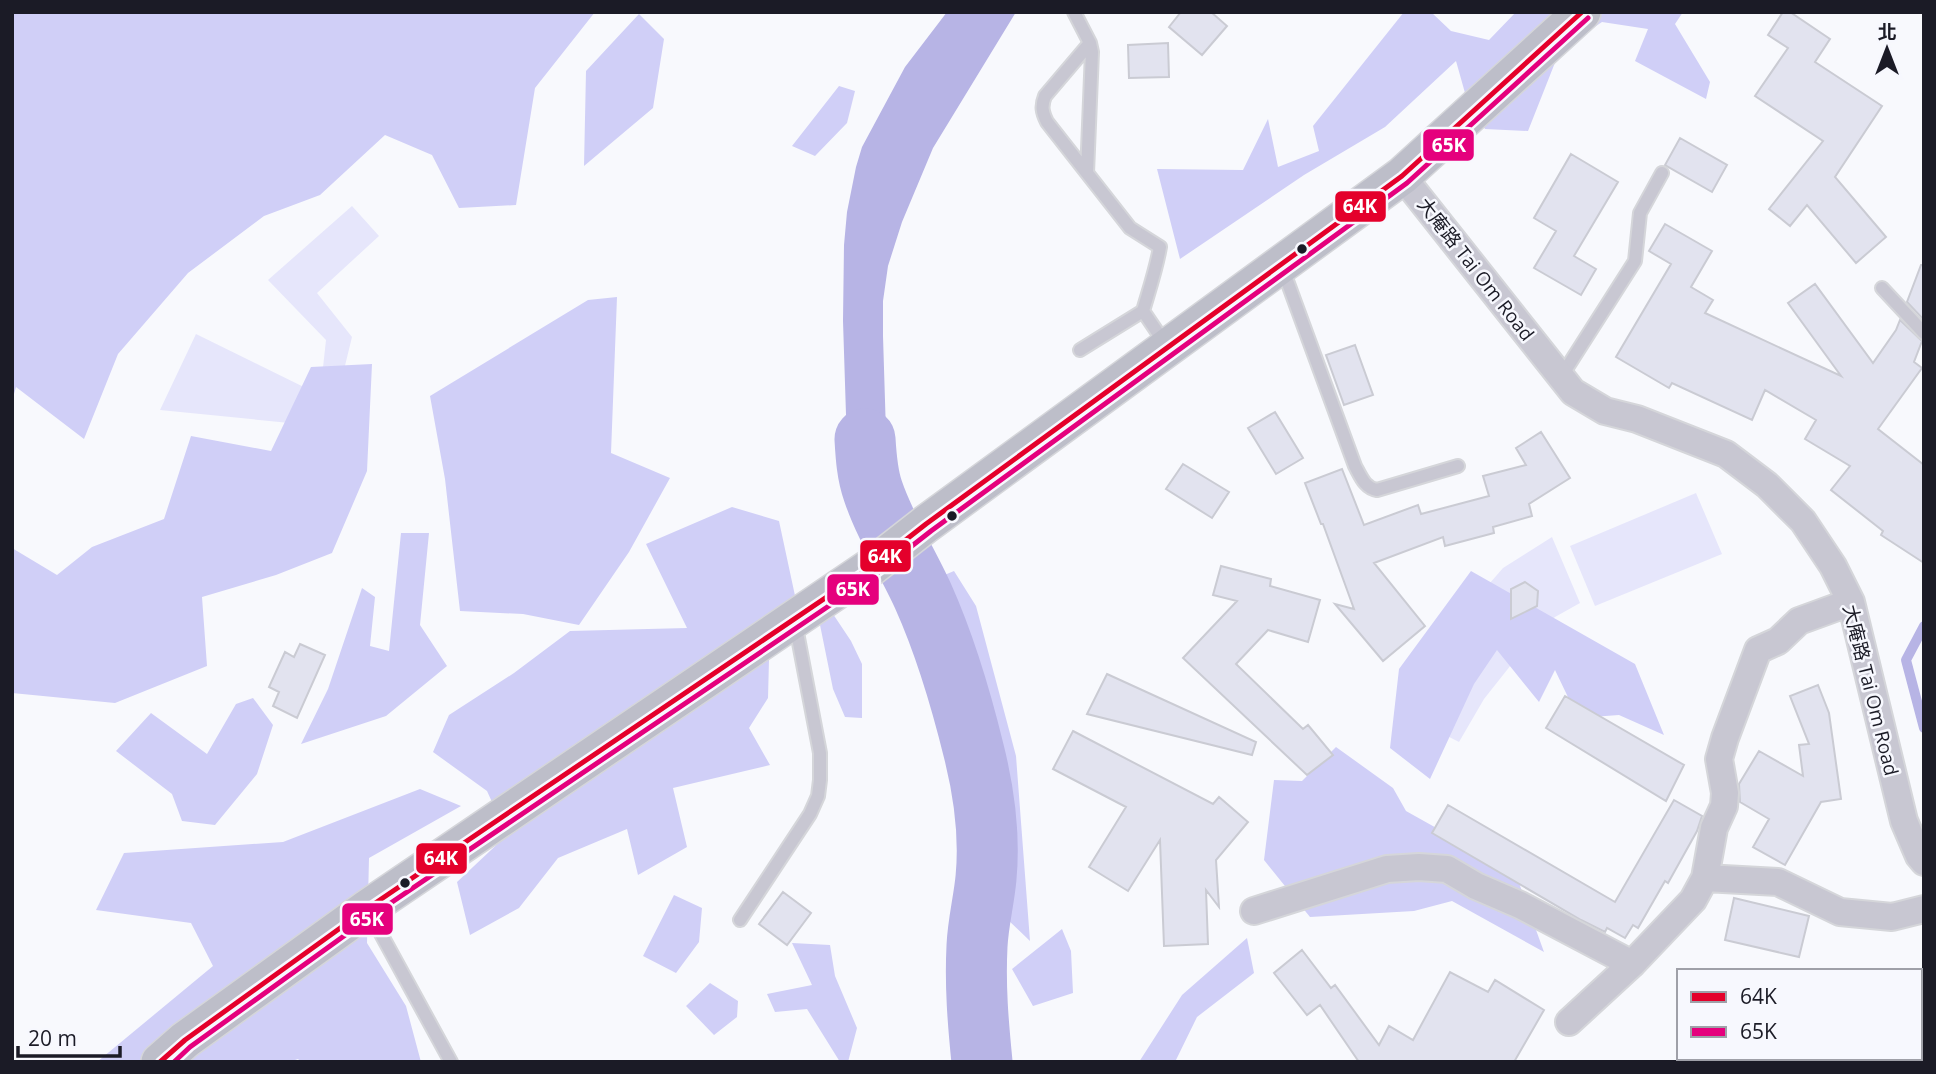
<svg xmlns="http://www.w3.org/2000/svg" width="1936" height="1074" font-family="'Open Sans','Noto Sans TC',sans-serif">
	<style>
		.green { fill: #e6e6fb }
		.forest { fill: #d0cff7 }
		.water { fill: #b7b4e5 }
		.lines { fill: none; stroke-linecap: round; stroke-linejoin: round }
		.stream { stroke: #b7b4e5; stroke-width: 10 }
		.river { stroke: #b7b4e5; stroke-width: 61 }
		.building { fill: #e2e3ef; stroke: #cacbd3; stroke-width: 2 }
		.lane-casing { stroke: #d5d6da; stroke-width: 16 }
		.street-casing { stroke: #d5d6da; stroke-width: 30 }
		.secondary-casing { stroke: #d5d6da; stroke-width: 40 }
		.lane { stroke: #c8c7d2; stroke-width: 12 }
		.street { stroke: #c8c7d2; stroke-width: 26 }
		.secondary { stroke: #bdbec9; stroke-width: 37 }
		.bus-1-casing { stroke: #f7f8fe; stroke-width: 10 }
		.bus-2-casing { stroke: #f7f8fe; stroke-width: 10 }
		.bus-1 { stroke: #e4002b; stroke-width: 5 }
		.bus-2 { stroke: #e5007d; stroke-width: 5 }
		.bus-dot { fill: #1b1b26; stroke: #f7f8fe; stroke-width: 2.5 }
		.labels { text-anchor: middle; stroke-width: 5; stroke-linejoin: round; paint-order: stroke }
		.street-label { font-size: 19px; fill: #1b1b26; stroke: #f7f8fe }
		.line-badge { stroke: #f7f8fe; stroke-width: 2.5 }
		.badge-label { font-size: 19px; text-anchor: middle; font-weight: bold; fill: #fff }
	</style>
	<rect width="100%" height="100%" fill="#f8f9fd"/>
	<!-- green -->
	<path class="green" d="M 352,206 L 379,236 L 317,293 L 352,337 L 330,427 L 160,410 L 196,334 L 320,395 L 326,340 L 268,280 Z
		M 1696,493 L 1722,554 L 1595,606 L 1570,546 Z
		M 1552,537 L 1580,603 L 1555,617 L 1537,632 L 1484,699 L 1459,742 L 1410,717 L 1470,606 L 1503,568 Z"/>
	<!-- forest -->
	<path class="forest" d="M 12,12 L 595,12 L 535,88 L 516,205 L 459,208 L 432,155 L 385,135 L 320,195 L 264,216 L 188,273 L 118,354 L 84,439 L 16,387 L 12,401 Z
		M 1404,12 L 1431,12 L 1451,31 L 1489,40 L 1516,12 L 1683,12 L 1675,24 L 1710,82 L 1706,99 L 1635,61 L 1648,29 L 1602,22 L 1560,50 L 1528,131 L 1485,129 L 1467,100 L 1456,61 L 1385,127 L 1304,175 L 1180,259 L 1157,169 L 1243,170 L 1268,119 L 1278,167 L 1319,151 L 1313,126 Z
		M 639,14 L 664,39 L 653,108 L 584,166 L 586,71 Z
		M 839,86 L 855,91 L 847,123 L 815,156 L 792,146 Z
		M 617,297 L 611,453 L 670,478 L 629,552 L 579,625 L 523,614 L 460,611 L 445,479 L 430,396 L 588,300 Z
		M 372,364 L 367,471 L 332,553 L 276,575 L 202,597 L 207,666 L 115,703 L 12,693 L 12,548 L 57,575 L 92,547 L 164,519 L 191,436 L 271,451 L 311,367 Z
		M 732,507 L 779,521 L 797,605 L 769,660 L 768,698 L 749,728 L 770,765 L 673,788 L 687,847 L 638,875 L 627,829 L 558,858 L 519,908 L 470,935 L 457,882 L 507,835 L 487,791 L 433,752 L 449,715 L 514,673 L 570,631 L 687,628 L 646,544 Z
		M 401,533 L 429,533 L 420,625 L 447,666 L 386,716 L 301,744 L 328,689 L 362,588 L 375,597 L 370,646 L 389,651 Z
		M 954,571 L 976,606 L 1016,756 L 1030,941 L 1005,917 L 1011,846 L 1000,819 L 969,693 L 935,579 Z
		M 1471,571 L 1635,664 L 1664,735 L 1619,715 L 1578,718 L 1555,670 L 1539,702 L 1497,650 L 1474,684 L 1430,779 L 1390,748 L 1399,669 Z
		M 831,611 L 851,641 L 862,664 L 862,718 L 845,717 L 833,689 L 819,620 Z
		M 253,698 L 273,725 L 257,774 L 215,825 L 182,821 L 172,794 L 116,751 L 151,713 L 207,754 L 236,704 Z
		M 1336,747 L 1393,788 L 1406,811 L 1515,872 L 1544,952 L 1452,901 L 1414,911 L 1310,917 L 1264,860 L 1274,780 L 1302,781 Z
		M 420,789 L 461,806 L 369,858 L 367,943 L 406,1006 L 421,1062 L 301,1062 L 298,1059 L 289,1062 L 97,1062 L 213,966 L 191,923 L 96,910 L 124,853 L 283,842 Z
		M 674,895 L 702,908 L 699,942 L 676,973 L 643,956 Z
		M 1062,929 L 1071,951 L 1073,993 L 1033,1006 L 1012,969 Z
		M 1247,938 L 1254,973 L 1197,1017 L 1175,1062 L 1139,1062 L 1182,995 Z
		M 792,943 L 830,945 L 835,976 L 857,1028 L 848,1062 L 840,1062 L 807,1009 L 775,1012 L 767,994 L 812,985 Z
		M 710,983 L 738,1001 L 737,1017 L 714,1035 L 686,1006 Z"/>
	<!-- water -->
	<path class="water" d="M 947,12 L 1016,12 L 933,148 L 902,222 L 888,266 L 883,301 L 883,336 L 886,433 L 891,497 L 886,520 L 878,524 L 867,524 L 859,516 L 853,503 L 847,446 L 843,321 L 844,245 L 847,212 L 856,167 L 862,147 L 905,67 Z"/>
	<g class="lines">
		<!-- stream -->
		<path class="stream" d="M 1924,626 L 1906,660 L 1924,728"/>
		<!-- river -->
		<path class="river" d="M 865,439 C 866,456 867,474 873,491 C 885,527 907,561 923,596 C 945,645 961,699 974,752 C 984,792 990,836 986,878 C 984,900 978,923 977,946 C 975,986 978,1022 982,1062"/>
	</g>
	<!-- building -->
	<path class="building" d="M 1181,12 L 1211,12 L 1227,26 L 1202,55 L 1169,27 Z
		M 1783,12 L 1790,12 L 1830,39 L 1815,62 L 1882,106 L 1835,177 L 1886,237 L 1856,263 L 1807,205 L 1790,226 L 1769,209 L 1823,141 L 1755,96 L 1788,48 L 1768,35 Z
		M 1168,43 L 1169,77 L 1129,78 L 1128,45 Z
		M 1680,138 L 1727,165 L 1712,192 L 1665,165 Z
		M 1571,154 L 1618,182 L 1574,256 L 1596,269 L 1581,295 L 1534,268 L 1556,231 L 1534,218 Z
		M 1665,224 L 1712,251 L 1691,287 L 1713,300 L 1705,313 L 1841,376 L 1788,303 L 1815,284 L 1873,363 L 1896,330 L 1900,320 L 1922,341 L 1914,362 L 1922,368 L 1878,429 L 1924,465 L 1924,563 L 1881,535 L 1883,531 L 1831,490 L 1850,466 L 1805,439 L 1816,420 L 1765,390 L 1752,420 L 1672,383 L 1669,388 L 1616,357 L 1671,264 L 1649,251 Z
		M 1921,265 L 1924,265 L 1924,320 L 1907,302 Z
		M 1355,345 L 1373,395 L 1344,405 L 1326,355 Z
		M 1275,412 L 1303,458 L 1276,474 L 1248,428 Z
		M 1541,432 L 1570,478 L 1529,504 L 1532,516 L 1493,527 L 1494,533 L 1445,546 L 1443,537 L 1374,563 L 1425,626 L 1383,661 L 1335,604 L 1354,609 L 1323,524 L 1321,524 L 1305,483 L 1342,469 L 1364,525 L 1418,505 L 1421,514 L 1489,496 L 1483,476 L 1526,465 L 1516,448 Z
		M 1183,464 L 1229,492 L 1212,518 L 1166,489 Z
		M 1221,566 L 1271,579 L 1270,586 L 1320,600 L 1308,642 L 1268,630 L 1236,664 L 1303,729 L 1308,725 L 1333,755 L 1307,775 L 1183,658 L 1237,601 L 1213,595 Z
		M 1525,582 L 1538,591 L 1537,606 L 1511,619 L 1511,589 Z
		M 300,644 L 325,655 L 297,718 L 273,706 L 279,692 L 269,687 L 285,652 L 294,657 Z
		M 1107,674 L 1256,742 L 1252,755 L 1087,714 Z
		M 1818,685 L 1829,713 L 1841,799 L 1821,802 L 1785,865 L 1753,847 L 1769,819 L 1740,802 L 1739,784 L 1759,751 L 1803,776 L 1799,745 L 1809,744 L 1790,696 Z
		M 1565,696 L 1684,765 L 1666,801 L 1546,728 Z
		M 1073,731 L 1213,804 L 1219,797 L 1248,822 L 1216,860 L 1219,907 L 1206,890 L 1208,944 L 1164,946 L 1160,840 L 1128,891 L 1089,867 L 1126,807 L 1053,769 Z
		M 1674,800 L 1702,816 L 1697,831 L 1668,883 L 1665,881 L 1638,928 L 1633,925 L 1625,938 L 1607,928 L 1605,932 L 1581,920 L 1432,833 L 1448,805 L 1615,902 Z
		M 783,892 L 811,913 L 787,945 L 759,924 Z
		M 1734,898 L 1809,916 L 1799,957 L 1725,940 Z
		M 1302,950 L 1331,988 L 1335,985 L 1379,1045 L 1389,1026 L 1413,1040 L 1450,972 L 1488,992 L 1495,980 L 1544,1010 L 1514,1062 L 1359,1062 L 1320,1005 L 1307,1015 L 1274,973 Z"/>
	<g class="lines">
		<defs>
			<path id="lane" d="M 1074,12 L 1090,43 L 1092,52 L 1087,173
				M 1090,43 L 1045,96 C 1041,106 1042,112 1047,122 L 1130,228 L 1160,247 C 1156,270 1149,290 1143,311 L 1166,345
				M 1282,267 L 1355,466 C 1361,477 1365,488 1377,490 L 1458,466
				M 1882,288 L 1924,333
				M 1080,350 L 1143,311
				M 1561,377 L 1635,261 L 1640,213 L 1662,173
				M 369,912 L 451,1062
				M 740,920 L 810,814 L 818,796 L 820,780 L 820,753 L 795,622"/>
			<path id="street" d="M 1402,176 L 1573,392 L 1605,411 L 1637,419 L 1726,454 L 1767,485 L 1803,521 L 1833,566 L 1851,602 L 1904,821 L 1919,856 L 1924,862
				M 1705,878 L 1778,882 L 1840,912 L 1892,917 L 1924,909
				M 1254,911 L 1387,869 L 1419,867 L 1447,869 L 1476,886 L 1520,905 L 1632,964
				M 1569,1022 L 1632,964 L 1693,900 L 1705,878 L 1714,828 L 1724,806 L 1725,793 L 1719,759 L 1725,738 L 1758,650 L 1778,641 L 1799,621 L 1851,602"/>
			<path id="secondary" d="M 160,1062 L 185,1040 L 368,908 L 871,567 L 926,524 L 1402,176 L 1582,12"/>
		</defs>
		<!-- lane casing -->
		<use href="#lane" class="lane-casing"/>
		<!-- street casing -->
		<use href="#street" class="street-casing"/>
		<!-- secondary casing -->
		<use href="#secondary" class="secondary-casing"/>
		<!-- lane -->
		<use href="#lane" class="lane"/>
		<!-- street -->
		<use href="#street" class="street"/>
		<!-- secondary -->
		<use href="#secondary" class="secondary"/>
		<defs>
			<path id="bus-1" d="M 160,1062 L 185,1040 L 368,908 L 871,567 L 926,524 L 1402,176 L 1582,12"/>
			<path id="bus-2" d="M 174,1062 L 190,1047 L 373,915 L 876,574 L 931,531 L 1407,183 L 1588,18"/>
		</defs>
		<!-- bus-1 casing -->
		<use href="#bus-1" class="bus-1-casing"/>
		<!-- bus-2 casing -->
		<use href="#bus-2" class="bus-2-casing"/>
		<!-- bus-1 -->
		<use href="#bus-1" class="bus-1"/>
		<!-- bus-2 -->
		<use href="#bus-2" class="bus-2"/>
	</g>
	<!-- markers -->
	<g class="bus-dot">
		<circle cx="1302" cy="249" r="6"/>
		<circle cx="952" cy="516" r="6"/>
		<circle cx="405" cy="883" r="6"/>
	</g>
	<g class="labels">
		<!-- street labels -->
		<g class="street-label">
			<text transform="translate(1476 269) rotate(52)" y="7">大庵路 Tai Om Road</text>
			<text transform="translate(1871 690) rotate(76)" y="7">大庵路 Tai Om Road</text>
		</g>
	</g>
	<g class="line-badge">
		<rect x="1422" y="128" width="53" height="34" rx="7" fill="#e5007d"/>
		<rect x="1334" y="190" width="53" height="33" rx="7" fill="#e4002b"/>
		<rect x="859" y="539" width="53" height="34" rx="7" fill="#e4002b"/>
		<rect x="826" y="573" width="54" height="33" rx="7" fill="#e5007d"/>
		<rect x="415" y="842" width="53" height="33" rx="7" fill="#e4002b"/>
		<rect x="341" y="902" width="53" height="34" rx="7" fill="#e5007d"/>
	</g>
	<g class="badge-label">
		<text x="1449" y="152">65K</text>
		<text x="1360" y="213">64K</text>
		<text x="885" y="563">64K</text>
		<text x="853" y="596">65K</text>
		<text x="441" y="865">64K</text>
		<text x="367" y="926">65K</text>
	</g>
	<!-- border -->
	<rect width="1936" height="1074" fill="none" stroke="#1b1b26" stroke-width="28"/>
	<!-- legend -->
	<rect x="1677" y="969" width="245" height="91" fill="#f7f8fe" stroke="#9fa0a8" stroke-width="2"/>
	<rect x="1691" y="992" width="35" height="10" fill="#e4002b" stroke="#9fa0a8" stroke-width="2"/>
	<text x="1740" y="1004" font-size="21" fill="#1b1b26">64K</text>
	<rect x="1691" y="1027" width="35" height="10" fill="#e5007d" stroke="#9fa0a8" stroke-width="2"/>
	<text x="1740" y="1039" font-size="21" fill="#1b1b26">65K</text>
	<!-- north arrow -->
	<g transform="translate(1887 49)" stroke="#f7f8fe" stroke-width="5" paint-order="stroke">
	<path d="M0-5L12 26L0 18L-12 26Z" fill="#1b1b26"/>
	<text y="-10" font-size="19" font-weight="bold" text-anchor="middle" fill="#1b1b26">北</text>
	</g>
	<!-- scale -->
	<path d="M18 1046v10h102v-10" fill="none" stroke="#1b1b26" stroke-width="3.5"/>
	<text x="28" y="1046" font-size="21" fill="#1b1b26" stroke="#f7f8fe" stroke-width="5" paint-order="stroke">20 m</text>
</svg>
